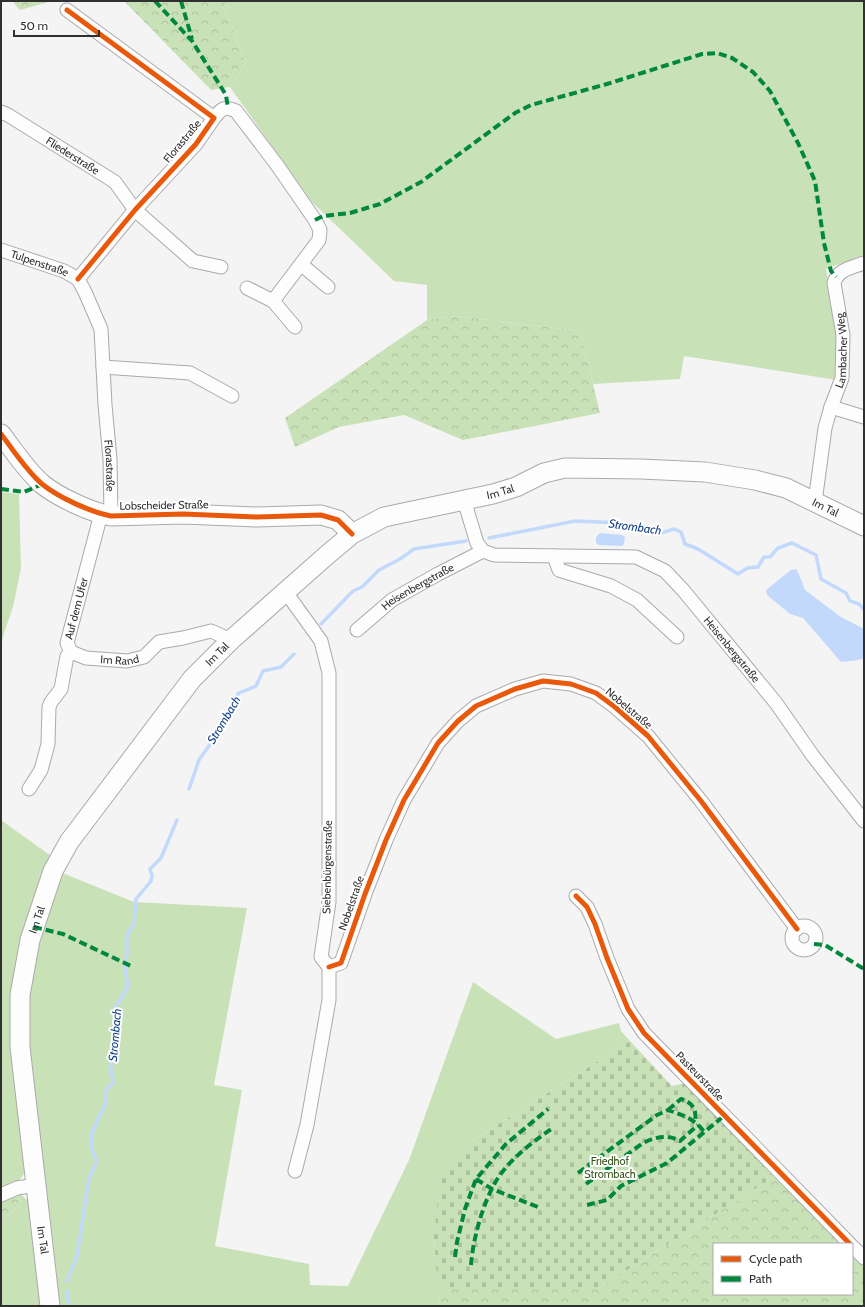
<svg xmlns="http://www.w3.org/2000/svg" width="865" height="1307" font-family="Cabin,sans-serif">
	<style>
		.green { fill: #c9e1b7 }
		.forest { fill: url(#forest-crowns) }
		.cemetery { fill: url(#cemetery-stones) }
		.water { fill: #c2d9fb }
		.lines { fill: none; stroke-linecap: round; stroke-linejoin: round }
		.stream { stroke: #c2d9fb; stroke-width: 3.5 }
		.street-casing { stroke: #aaaaab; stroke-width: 15 }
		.secondary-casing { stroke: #aaaaab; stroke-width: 21 }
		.street { stroke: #fdfdfe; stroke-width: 13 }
		.secondary { stroke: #fdfdfe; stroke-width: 19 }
		.quiet { stroke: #00873e; stroke-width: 4; stroke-dasharray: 8 4; stroke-linecap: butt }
		.cycleway-casing { stroke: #fff; stroke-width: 8 }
		.cycleway { stroke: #e8590c; stroke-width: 5 }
		.labels { text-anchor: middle; stroke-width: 4; stroke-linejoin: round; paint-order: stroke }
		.street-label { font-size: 11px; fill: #303031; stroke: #fff }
		.park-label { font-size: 11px; fill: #335114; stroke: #fff }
		.water-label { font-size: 12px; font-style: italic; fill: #124187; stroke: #fff }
	</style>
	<defs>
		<pattern id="forest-crowns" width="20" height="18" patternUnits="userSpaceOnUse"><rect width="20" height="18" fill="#c9e1b7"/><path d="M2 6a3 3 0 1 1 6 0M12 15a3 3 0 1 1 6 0" fill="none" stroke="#adc19e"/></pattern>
		<pattern id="cemetery-stones" width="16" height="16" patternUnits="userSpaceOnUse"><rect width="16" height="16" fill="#c9e1b7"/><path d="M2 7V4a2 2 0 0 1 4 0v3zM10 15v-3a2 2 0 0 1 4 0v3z" fill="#adc19e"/></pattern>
	</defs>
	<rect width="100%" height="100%" fill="#f4f4f5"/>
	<!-- green -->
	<path class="green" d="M 227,1 L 864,1 L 864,255 L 826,269 L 839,334 L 837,380 L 684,356 L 680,379 L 593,384 L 580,331 L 456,316 L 427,320 L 427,285 L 394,281 L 312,202 L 230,87 L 246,63 L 223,7 Z
		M 1,492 L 19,494 L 21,568 L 13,607 L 4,633 L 1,646 Z
		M 1,820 L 51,856 L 21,938 L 27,1170 L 17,1183 L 1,1190 Z
		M 60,872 L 134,902 L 247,908 L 214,1085 L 242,1090 L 215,1246 L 309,1264 L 310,1285 L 348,1286 L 409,1160 L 473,982 L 556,1039 L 619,1023 L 621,1031 L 630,1041 L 470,1142 L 434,1239 L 440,1306 L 56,1306 L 31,1093 L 28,994 L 33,954 Z
		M 19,1193 L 33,1205 L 45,1306 L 1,1306 L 1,1221 L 20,1205 Z"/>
	<!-- forest -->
	<path class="forest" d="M 12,1 L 52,1 L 20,10 Z
		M 124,1 L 227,1 L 223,7 L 246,63 L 230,87 L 211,90 Z
		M 456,316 L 580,331 L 600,413 L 463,440 L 404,415 L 339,427 L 295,447 L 285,418 L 427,320 Z
		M 774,1177 L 840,1244 L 714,1244 L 714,1294 L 852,1294 L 852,1256 L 864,1267 L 864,1306 L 440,1306 L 438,1289 L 597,1289 Z
		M 19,1193 L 20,1205 L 1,1221 L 1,1199 Z"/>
	<!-- cemetery -->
	<path class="cemetery" d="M 630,1041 L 672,1086 L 686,1083 L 774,1177 L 597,1289 L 438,1289 L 434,1239 L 440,1175 L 470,1142 Z"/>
	<!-- water -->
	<path class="water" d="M 600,533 L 622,535 L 625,537 L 624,544 L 622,546 L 599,545 L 596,543 L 596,537 Z
		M 796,569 L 799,574 L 805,590 L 841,617 L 864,629 L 864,658 L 859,660 L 841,662 L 803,618 L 790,614 L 767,595 L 766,590 L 791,570 Z"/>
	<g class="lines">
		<!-- stream -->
		<path class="stream" d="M 489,538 L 575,521 L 622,523 L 648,527 L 661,533 L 674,529 L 681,532 L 685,544 L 698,549 L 738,574 L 747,568 L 758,567 L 764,557 L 770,557 L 778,548 L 792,543 L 816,555 L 821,579 L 846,593 L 850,601 L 859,604 L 864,609
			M 321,624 L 353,591 L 362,587 L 379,570 L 400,559 L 414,549 L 466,541
			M 189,789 L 199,760 L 223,726 L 224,720 L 233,710 L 235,698 L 239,693 L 256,686 L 263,671 L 281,667 L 294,654
			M 67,1281 L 77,1256 L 89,1178 L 97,1161 L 92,1150 L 91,1135 L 106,1102 L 106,1090 L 113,1083 L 111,1070 L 111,1057 L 117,1025 L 115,1008 L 128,987 L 125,967 L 127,954 L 127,935 L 134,924 L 136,899 L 151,881 L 152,876 L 150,869 L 161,858 L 177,820
			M 67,1291 L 69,1306"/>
		<defs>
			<g id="street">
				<path d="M 67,10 L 214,118 L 196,144 L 135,210 L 78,279"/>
				<path id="s1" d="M 1,112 L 8,115 L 115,182 L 135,210 L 193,261 L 221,267"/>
				<path d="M 214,118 C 222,108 224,106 236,111 L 277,165 L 315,220 L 320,230 L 319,240 L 273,301 L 295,327"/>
				<path id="s2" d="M 1,250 L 64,271 L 78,279"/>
				<path d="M 302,265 L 328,287"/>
				<path id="s3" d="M 78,279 L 85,292 L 101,329 L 105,405 L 110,459 L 111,516"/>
				<path d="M 247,288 L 273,301"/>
				<path d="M 103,367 L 190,373 L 232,396"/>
				<path d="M 831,407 L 864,417"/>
				<path id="s4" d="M 815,502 L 825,428 L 831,407 L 842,378 L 843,335 L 834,283 C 838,269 851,268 864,263"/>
				<path id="s5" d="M 483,551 L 494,555 L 636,557 L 665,571 L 683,590 L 776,703 L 813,756 L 864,821"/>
				<path d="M 554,556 L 559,570 L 611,586 L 637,600 L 677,637"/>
				<path d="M 285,591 L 321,641 L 329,673 L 329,902 L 321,957 L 329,967 L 329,1000 L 307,1125 L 295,1171"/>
				<path id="s6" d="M 357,630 L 392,600 L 438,574 L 483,551 L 477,543 L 464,500"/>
				<path id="s7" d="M 71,652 L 86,658 L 127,661 L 144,657 L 159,642 L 183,638 L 211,631 L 231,640"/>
				<path id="s8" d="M 29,789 L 41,770 L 48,744 L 49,707 L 51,702 L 61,689 L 67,656 L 71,652 L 67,643 L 101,514"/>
				<path d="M 576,896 L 587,907 L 595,924 L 607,958 L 628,1009 L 644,1033 L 850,1244"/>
				<circle cx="804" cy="938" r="12"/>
				<path d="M 329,967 L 341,963 L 365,894 L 386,840 L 404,800 L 438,743 L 458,721 L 476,706 L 515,689 L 543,681 L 571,684 L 596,693 L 615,707 L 648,736 L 701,801 L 797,929"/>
				<path d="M 1,1195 L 17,1188 L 36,1185"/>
				<path d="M 852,1246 L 864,1258"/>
			</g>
			<g id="secondary">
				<path d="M 1,434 C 14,451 26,470 42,484 C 58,497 90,512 111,516 L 183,514 L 257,517 L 321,515 L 338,520 L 352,534"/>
				<path id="s9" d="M 50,1306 L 20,1047 L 20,995 L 30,940 L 53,871 L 69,842 L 192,679 L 231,640 L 327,555 L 352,534 L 384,517 L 493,494 L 516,487 L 544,473 L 565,468 L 641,469 L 705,472 L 755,480 L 786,488 L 864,526"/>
			</g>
		</defs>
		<!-- street casing -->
		<use href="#street" class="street-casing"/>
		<!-- secondary casing -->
		<use href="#secondary" class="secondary-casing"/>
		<!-- street -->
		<use href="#street" class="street"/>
		<!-- secondary -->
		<use href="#secondary" class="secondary"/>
		<!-- quiet -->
		<path class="quiet" d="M 155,1 L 192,41 L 226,95 L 228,108
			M 181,1 L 192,39
			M 315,220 L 323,216 L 350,213 L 380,204 L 421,182 L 515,113 L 531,105 L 607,84 L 702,54 L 717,53 L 732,58 L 753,72 L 770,91 L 798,143 L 815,181 L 824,243 L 831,271 L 836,277
			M 1,489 L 24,492 L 43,484
			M 34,927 L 63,934 L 131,966
			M 814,944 L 825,945 L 864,969
			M 668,1110 L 681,1099 C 693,1102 697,1111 695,1122
			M 578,1173 L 657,1115 L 668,1110 C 683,1115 695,1119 705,1133
			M 476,1179 L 492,1189 L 538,1207
			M 586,1184 L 643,1143 C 655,1137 668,1134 680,1141 L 698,1125
			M 587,1205 L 607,1200 L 621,1186 L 667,1163 L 725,1115
			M 455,1257 L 457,1242 L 465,1209 L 476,1179 L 506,1144 L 548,1109
			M 471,1265 C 473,1239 483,1201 498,1178 C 512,1157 534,1141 554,1127"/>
		<defs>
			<path id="cycleway" d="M 67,10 L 214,118 L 196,144 L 135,210 L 78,279
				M 1,434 C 14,451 26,470 42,484 C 58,497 90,512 111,516 L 183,514 L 257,517 L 321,515 L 338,520 L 352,534
				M 576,896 L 587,907 L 595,924 L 607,958 L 628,1009 L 644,1033 L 850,1244
				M 329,967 L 341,963 L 365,894 L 386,840 L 404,800 L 438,743 L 458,721 L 476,706 L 515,689 L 543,681 L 571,684 L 596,693 L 615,707 L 648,736 L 701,801 L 797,929"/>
		</defs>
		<!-- cycleway casing -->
		<use href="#cycleway" class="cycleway-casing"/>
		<!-- cycleway -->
		<use href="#cycleway" class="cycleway"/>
	</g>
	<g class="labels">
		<!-- street labels -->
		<g class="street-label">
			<text transform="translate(182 141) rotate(-50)" y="4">Florastraße</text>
			<text dy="4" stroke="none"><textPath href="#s1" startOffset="84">Fliederstraße</textPath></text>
			<text dy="4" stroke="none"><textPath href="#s2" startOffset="41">Tulpenstraße</textPath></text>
			<text dy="4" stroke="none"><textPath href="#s4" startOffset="155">Lambacher Weg</textPath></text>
			<text dy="4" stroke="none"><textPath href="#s3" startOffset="192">Florastraße</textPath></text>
			<text dy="4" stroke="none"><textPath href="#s9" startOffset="1050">Im Tal</textPath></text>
			<text transform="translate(164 505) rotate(-1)" y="4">Lobscheider Straße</text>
			<text dy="4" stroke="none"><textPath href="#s9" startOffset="1386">Im Tal</textPath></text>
			<text dy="4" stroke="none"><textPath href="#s6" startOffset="75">Heisenbergstraße</textPath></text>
			<text dy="4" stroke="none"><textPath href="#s8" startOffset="193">Auf dem Ufer</textPath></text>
			<text dy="4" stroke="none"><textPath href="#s5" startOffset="289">Heisenbergstraße</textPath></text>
			<text dy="4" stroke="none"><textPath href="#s9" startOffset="714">Im Tal</textPath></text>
			<text dy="4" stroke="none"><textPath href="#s7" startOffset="50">Im Rand</textPath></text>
			<text transform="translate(629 708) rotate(40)" y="4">Nobelstraße</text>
			<text transform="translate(327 867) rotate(-89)" y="4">Siebenbürgenstraße</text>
			<text transform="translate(351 903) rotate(-71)" y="4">Nobelstraße</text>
			<text dy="4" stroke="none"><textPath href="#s9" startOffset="390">Im Tal</textPath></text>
			<text transform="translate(700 1076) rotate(46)" y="4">Pasteurstraße</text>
			<text transform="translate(43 1240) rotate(82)" y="4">Im Tal</text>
		</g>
		<!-- park labels -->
		<g class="park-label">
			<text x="610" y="1165">Friedhof<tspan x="610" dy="13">Strombach</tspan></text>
		</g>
		<!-- water labels -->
		<g class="water-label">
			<text transform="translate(635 527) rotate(8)" y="4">Strombach</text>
			<text transform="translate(224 720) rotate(-59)" y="4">Strombach</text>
			<text transform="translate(115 1035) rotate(-85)" y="4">Strombach</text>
		</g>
	</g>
	<!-- border -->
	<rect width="865" height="1307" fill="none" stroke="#303031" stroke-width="4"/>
	<!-- legend -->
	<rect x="713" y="1243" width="140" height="52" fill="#ffffff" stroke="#acacad"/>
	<rect x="721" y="1256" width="20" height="6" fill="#e8590c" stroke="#acacad"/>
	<text x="749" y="1263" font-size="12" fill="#303031">Cycle path</text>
	<rect x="721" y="1276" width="20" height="6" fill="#00873e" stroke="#acacad"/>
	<text x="749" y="1283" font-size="12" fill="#303031">Path</text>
	<!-- scale -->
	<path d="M14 30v6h85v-6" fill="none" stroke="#303031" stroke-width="2"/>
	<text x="20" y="30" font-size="12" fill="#303031" stroke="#ffffff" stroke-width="3" paint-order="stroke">50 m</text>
</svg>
